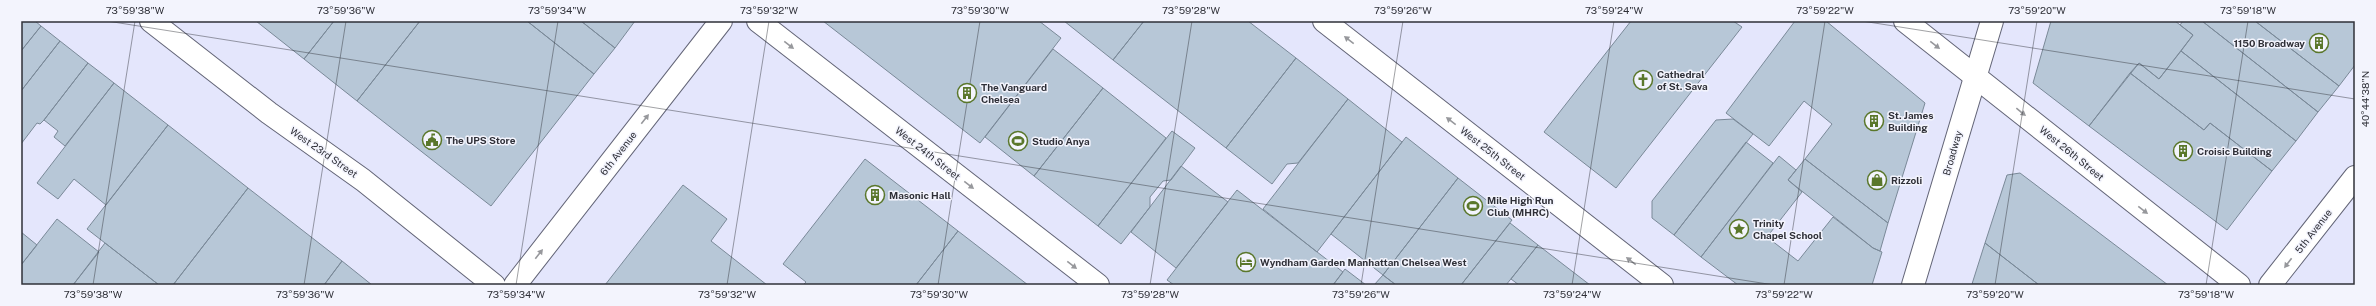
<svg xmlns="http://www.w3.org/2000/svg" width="2376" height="306" font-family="'Public Sans',sans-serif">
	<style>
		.building { fill: #b7c7d7; stroke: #7a8998 }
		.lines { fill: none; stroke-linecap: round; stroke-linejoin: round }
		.pedestrian-casing { stroke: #636577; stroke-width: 24 }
		.minor-casing { stroke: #636577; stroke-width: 24 }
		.secondary-casing { stroke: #636577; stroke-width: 24 }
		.pedestrian { stroke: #fff; stroke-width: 22 }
		.minor { stroke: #fff; stroke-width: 22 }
		.secondary { stroke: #fff; stroke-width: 22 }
		.oneway { fill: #97989c }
		.ticks { fill: none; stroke: #2f3038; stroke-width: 1; stroke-opacity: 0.45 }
		.labels { text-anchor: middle; stroke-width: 3; stroke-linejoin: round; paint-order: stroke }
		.poi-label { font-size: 10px; font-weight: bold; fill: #2f3038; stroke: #f3f4fd; text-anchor: start }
		.street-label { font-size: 10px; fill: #2f3038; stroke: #f3f4fd }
		.neatline { fill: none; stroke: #2f3038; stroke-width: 1.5 }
		.ticks-label { font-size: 10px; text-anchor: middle; fill: #2f3038 }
	</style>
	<rect width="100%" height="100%" fill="#e4e6fc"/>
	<!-- building -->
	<path class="building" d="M 21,21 L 35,21 L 41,26 L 21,51 Z
		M 256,21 L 334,21 L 304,59 Z
		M 334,21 L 420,21 L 357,101 L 304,59 Z
		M 420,21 L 527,21 L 594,74 L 491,206 L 357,101 Z
		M 527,21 L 581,21 L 615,48 L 594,74 Z
		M 581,21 L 635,21 L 615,48 Z
		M 823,21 L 1039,21 L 1061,38 L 980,143 Z
		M 1064,21 L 1144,21 L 1113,60 Z
		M 1144,21 L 1248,21 L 1296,58 L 1226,148 L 1113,60 Z
		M 1631,21 L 1733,21 L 1742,27 L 1616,188 L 1544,132 Z
		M 1795,21 L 1826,21 L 1925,103 L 1888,223 L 1805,159 L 1832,124 L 1804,101 L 1769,146 L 1726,113 Z
		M 2051,21 L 2175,21 L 2193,35 L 2159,79 L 2139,63 L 2089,126 L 2033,83 Z
		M 2183,21 L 2202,21 L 2318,112 L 2296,141 L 2181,51 L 2193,35 L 2180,25 Z
		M 2202,21 L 2255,21 L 2339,86 L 2318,112 Z
		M 2255,21 L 2355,21 L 2355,65 L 2339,86 Z
		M 41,26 L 60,41 L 21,91 L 21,51 Z
		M 60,41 L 88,63 L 44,120 L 40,124 L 37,123 L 21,144 L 21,91 Z
		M 1053,49 L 1103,88 L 1034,176 L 985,137 Z
		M 2181,51 L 2296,141 L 2272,171 L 2210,123 L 2204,130 L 2130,73 L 2139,63 L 2159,79 Z
		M 1296,58 L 1348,99 L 1298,163 L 1287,164 L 1272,184 L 1226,148 Z
		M 88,63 L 114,83 L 65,146 L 54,137 L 58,131 L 44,120 Z
		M 2130,73 L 2204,130 L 2210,123 L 2272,171 L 2227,230 L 2089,126 Z
		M 114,83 L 168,125 L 106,205 L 74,179 L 58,199 L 37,183 Z
		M 1103,88 L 1166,138 L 1098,226 L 1034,176 Z
		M 1348,99 L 1402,142 L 1317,252 L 1263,209 Z
		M 1733,119 L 1753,134 L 1674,235 L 1652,218 L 1652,201 L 1716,120 Z
		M 168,125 L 248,188 L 173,285 L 159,285 L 87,229 Z
		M 1172,131 L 1195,148 L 1171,180 L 1163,181 L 1150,197 L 1150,207 L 1121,244 L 1098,226 Z
		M 1406,137 L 1458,178 L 1383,275 L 1331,234 Z
		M 1746,142 L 1773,163 L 1701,257 L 1674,235 Z
		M 1779,156 L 1796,170 L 1788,180 L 1802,192 L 1767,237 L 1798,261 L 1833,217 L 1873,248 L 1882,252 L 1872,285 L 1738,285 L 1701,257 Z
		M 865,159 L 958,231 L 916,285 L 803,285 L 806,282 L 783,264 Z
		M 1805,159 L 1888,223 L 1880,251 L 1873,248 L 1788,180 Z
		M 1181,166 L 1228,202 L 1176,268 L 1131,232 Z
		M 2020,173 L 2168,285 L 2039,285 L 1985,243 L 2007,175 Z
		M 1458,178 L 1512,220 L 1461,285 L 1396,285 L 1383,275 Z
		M 683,185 L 727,219 L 711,241 L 767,285 L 605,285 Z
		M 248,188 L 342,261 L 324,285 L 173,285 Z
		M 1237,190 L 1343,272 L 1333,285 L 1174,285 L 1167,280 Z
		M 57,219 L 99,252 L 73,285 L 21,285 L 21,265 Z
		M 1510,223 L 1538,245 L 1506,285 L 1461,285 Z
		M 958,231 L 1028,285 L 916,285 Z
		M 21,232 L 37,245 L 21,265 Z
		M 105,243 L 159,285 L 73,285 Z
		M 1985,243 L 2039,285 L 1972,284 Z
		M 1538,245 L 1590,285 L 1519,285 L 1511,279 Z
		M 342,261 L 372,285 L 324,285 Z
		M 1345,269 L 1366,285 L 1333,285 Z
		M 1383,275 L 1396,285 L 1374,285 Z"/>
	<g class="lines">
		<defs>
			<path id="pedestrian" d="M 1913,285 L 1992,21"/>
			<path id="minor" d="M 758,21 L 1098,285
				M 1324,21 L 1662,285
				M 1905,21 L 2239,285"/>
			<path id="secondary" d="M 151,21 L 269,113 L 363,180 L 494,285
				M 515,285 L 721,21
				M 2270,285 L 2355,177"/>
		</defs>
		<!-- pedestrian casing -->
		<use href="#pedestrian" class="pedestrian-casing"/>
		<!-- minor casing -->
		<use href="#minor" class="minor-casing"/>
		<!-- secondary casing -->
		<use href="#secondary" class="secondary-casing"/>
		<!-- pedestrian -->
		<use href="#pedestrian" class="pedestrian"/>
		<!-- minor -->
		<use href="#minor" class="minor"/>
		<!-- secondary -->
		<use href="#secondary" class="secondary"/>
	</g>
	<!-- one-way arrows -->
	<defs><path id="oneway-solid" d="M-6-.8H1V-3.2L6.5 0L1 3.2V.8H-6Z"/></defs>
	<g class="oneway">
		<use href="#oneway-solid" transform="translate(1349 40) rotate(-142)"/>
		<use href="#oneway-solid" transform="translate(789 45) rotate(38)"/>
		<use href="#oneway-solid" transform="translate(1935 45) rotate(38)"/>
		<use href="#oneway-solid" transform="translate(2021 112) rotate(39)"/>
		<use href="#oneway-solid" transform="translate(645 119) rotate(-52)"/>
		<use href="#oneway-solid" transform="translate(1451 121) rotate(-142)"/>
		<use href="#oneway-solid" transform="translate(969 185) rotate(38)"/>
		<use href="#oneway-solid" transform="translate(2143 210) rotate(38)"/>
		<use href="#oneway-solid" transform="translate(539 254) rotate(-52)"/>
		<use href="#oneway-solid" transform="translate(1631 261) rotate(-142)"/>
		<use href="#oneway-solid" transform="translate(2288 263) rotate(127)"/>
		<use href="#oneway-solid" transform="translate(1072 265) rotate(38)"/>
	</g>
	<!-- ticks -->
	<path class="ticks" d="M 107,21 L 1774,285M 1862,21 L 2355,99M 93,285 L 135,21M 304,285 L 346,21M 516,285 L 558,21M 727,285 L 769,21M 938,285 L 980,21M 1150,285 L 1192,21M 1361,285 L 1403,21M 1572,285 L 1614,21M 1784,285 L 1825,21M 1995,285 L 2037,21M 2206,285 L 2248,21"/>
	<!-- icons -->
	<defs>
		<symbol id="building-ring" viewBox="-11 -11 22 22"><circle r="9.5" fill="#f3f4fd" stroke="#5a772b" stroke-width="1.5"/><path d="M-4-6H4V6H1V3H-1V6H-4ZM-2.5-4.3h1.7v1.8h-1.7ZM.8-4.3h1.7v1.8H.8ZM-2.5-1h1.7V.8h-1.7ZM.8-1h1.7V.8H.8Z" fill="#5a772b"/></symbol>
		<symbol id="church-ring" viewBox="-11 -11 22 22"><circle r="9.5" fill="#f3f4fd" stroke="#5a772b" stroke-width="1.5"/><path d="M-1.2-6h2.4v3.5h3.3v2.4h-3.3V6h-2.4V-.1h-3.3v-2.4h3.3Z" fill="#5a772b"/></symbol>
		<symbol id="civic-ring" viewBox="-11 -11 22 22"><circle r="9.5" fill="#f3f4fd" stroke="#5a772b" stroke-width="1.5"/><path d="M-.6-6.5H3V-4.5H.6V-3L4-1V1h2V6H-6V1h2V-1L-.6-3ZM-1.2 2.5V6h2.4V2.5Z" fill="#5a772b"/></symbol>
		<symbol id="stadium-ring" viewBox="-11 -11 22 22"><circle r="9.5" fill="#f3f4fd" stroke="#5a772b" stroke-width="1.5"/><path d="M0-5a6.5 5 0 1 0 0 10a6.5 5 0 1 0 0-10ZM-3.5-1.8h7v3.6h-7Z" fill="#5a772b"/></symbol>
		<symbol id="shop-ring" viewBox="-11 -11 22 22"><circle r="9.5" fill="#f3f4fd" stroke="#5a772b" stroke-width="1.5"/><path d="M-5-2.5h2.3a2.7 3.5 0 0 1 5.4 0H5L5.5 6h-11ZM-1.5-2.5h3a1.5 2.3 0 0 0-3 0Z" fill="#5a772b"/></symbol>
		<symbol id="sight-ring" viewBox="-11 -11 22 22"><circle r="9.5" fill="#f3f4fd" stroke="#5a772b" stroke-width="1.5"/><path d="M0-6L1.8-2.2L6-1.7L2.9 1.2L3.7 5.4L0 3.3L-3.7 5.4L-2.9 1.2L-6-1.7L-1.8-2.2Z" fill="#5a772b"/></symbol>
		<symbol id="hotel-ring" viewBox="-11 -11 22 22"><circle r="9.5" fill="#f3f4fd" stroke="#5a772b" stroke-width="1.5"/><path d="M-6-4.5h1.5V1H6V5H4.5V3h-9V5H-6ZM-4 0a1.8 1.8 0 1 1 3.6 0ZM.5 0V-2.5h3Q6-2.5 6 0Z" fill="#5a772b"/></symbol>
	</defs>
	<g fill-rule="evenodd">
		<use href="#building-ring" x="2308" y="32" width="22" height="22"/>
		<use href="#church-ring" x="1632" y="69" width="22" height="22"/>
		<use href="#building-ring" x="956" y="82" width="22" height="22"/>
		<use href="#building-ring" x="1863" y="110" width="22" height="22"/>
		<use href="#civic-ring" x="421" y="129" width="22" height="22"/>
		<use href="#stadium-ring" x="1007" y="130" width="22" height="22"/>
		<use href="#building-ring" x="2172" y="140" width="22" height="22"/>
		<use href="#shop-ring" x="1866" y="169" width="22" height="22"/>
		<use href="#building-ring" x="864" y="184" width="22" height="22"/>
		<use href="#stadium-ring" x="1462" y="195" width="22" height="22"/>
		<use href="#sight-ring" x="1728" y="218" width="22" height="22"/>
		<use href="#hotel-ring" x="1235" y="251" width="22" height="22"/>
	</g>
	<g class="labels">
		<!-- poi labels -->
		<g class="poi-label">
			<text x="2305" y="47" text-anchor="end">1150 Broadway</text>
			<text x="1657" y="78">Cathedral<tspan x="1657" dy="12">of St. Sava</tspan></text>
			<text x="981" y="91">The Vanguard<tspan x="981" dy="12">Chelsea</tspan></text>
			<text x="1888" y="119">St. James<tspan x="1888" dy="12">Building</tspan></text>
			<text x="446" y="144">The UPS Store</text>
			<text x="1032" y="145">Studio Anya</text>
			<text x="2197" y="155">Croisic Building</text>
			<text x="1891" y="184">Rizzoli</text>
			<text x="889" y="199">Masonic Hall</text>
			<text x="1487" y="204">Mile High Run<tspan x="1487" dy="12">Club (MHRC)</tspan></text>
			<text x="1753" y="227">Trinity<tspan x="1753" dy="12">Chapel School</tspan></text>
			<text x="1260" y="266">Wyndham Garden Manhattan Chelsea West</text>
		</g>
		<!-- street labels -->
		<g class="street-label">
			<text transform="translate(324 152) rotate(35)" y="4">West 23rd Street</text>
			<text transform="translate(618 153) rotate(-52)" y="4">6th Avenue</text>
			<text transform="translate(928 153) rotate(38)" y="4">West 24th Street</text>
			<text transform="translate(1493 153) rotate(38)" y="4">West 25th Street</text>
			<text transform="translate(1952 153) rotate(-74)" y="4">Broadway</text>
			<text transform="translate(2072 153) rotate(39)" y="4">West 26th Street</text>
			<text transform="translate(2313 231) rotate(-52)" y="4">5th Avenue</text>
		</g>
	</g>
	<!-- border -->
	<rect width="2376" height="306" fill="none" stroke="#f3f4fd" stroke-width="44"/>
	<rect x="22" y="22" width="2332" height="262" class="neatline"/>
	<g class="ticks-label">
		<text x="135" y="14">73°59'38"W</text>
		<text x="346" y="14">73°59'36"W</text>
		<text x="557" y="14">73°59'34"W</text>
		<text x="769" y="14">73°59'32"W</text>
		<text x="980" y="14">73°59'30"W</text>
		<text x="1191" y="14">73°59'28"W</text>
		<text x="1403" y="14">73°59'26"W</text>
		<text x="1614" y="14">73°59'24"W</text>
		<text x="1825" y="14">73°59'22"W</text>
		<text x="2037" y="14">73°59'20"W</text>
		<text x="2248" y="14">73°59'18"W</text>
		<text transform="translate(2365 99) rotate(-90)" y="4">40°44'38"N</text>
		<text x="93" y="298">73°59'38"W</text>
		<text x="305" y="298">73°59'36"W</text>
		<text x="516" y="298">73°59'34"W</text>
		<text x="727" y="298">73°59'32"W</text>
		<text x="939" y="298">73°59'30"W</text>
		<text x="1150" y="298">73°59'28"W</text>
		<text x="1361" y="298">73°59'26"W</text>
		<text x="1572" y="298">73°59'24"W</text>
		<text x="1784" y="298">73°59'22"W</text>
		<text x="1995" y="298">73°59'20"W</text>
		<text x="2206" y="298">73°59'18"W</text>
	</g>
</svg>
